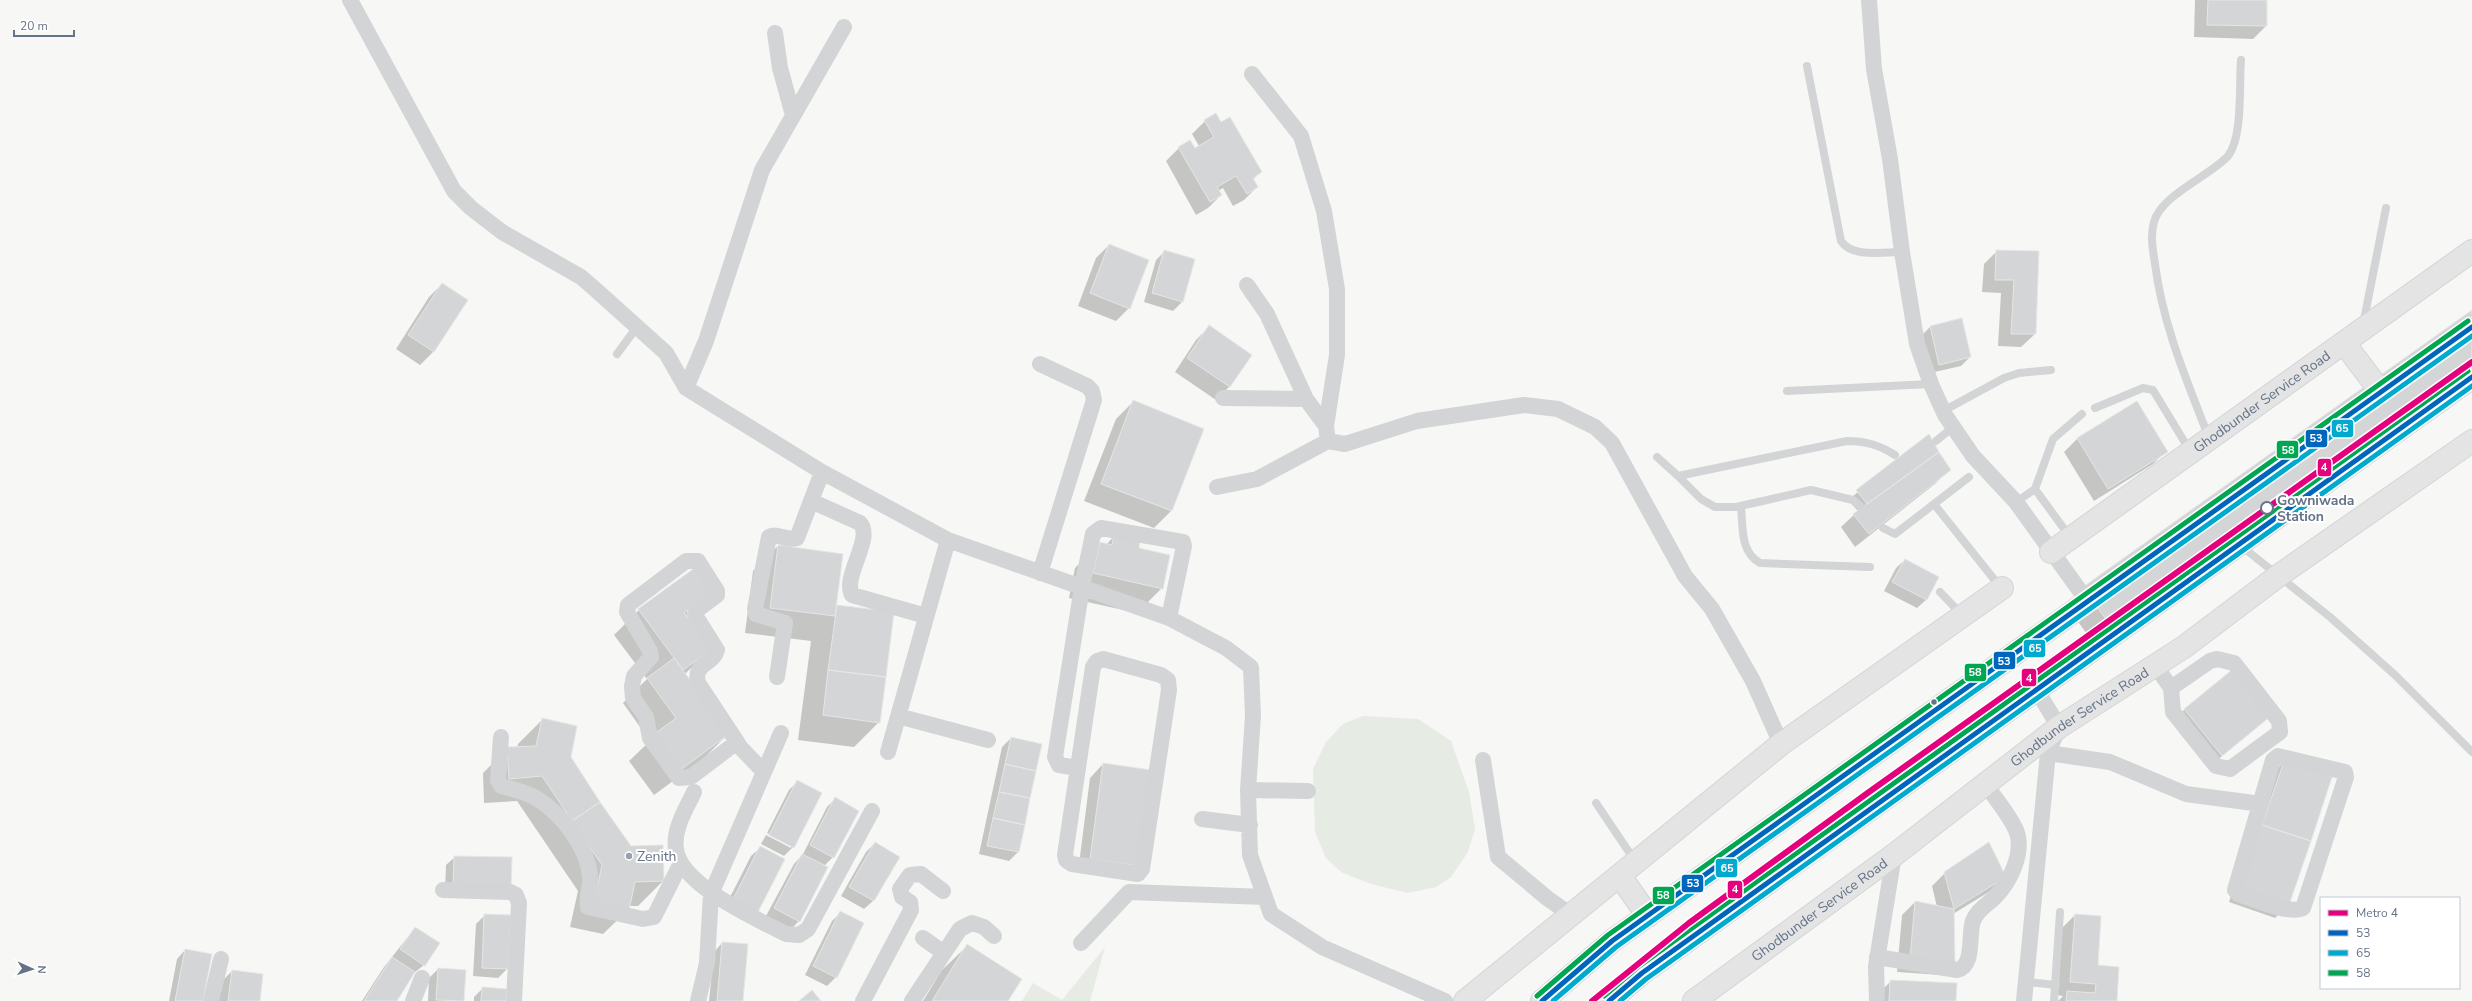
<svg xmlns="http://www.w3.org/2000/svg" width="2472" height="1001" font-family="'Nunito Sans',sans-serif">
	<style>
		.green { fill: #e6ebe4 }
		.shadow { fill: #0003 }
		.building { fill: #d4d5d6; stroke: #e6e6e6 }
		.lines { fill: none; stroke-linecap: round; stroke-linejoin: round }
		.secondary-casing { stroke: #d3d5d6; stroke-width: 24 }
		.primary-casing { stroke: #d2d4d5; stroke-width: 24 }
		.lane { stroke: #d3d4d5; stroke-width: 8 }
		.street { stroke: #d3d4d5; stroke-width: 16 }
		.secondary { stroke: #e4e4e5; stroke-width: 22 }
		.primary { stroke: #e4e4e5; stroke-width: 22 }
		.bus-1-casing { stroke: #fff; stroke-width: 8 }
		.bus-2-casing { stroke: #fff; stroke-width: 8 }
		.bus-3-casing { stroke: #fff; stroke-width: 8 }
		.bus-1 { stroke: #0065bd; stroke-width: 5 }
		.bus-2 { stroke: #00a9ce; stroke-width: 5 }
		.bus-3 { stroke: #00a651; stroke-width: 5 }
		.metro-1-casing { stroke: #fff; stroke-width: 9 }
		.metro-1 { stroke: #e5007d; stroke-width: 6 }
		.stop-dot { fill: #fff; stroke: #657388; stroke-width: 2 }
		.bus-dot { fill: #657388; stroke: #fff; stroke-width: 1.5 }
		.poi-dot { fill: #98a1ae; stroke: #fff; stroke-width: 1.5 }
		.labels { text-anchor: middle; stroke-width: 4; stroke-linejoin: round; paint-order: stroke }
		.street-label { font-size: 14px; fill: #657388; stroke: #fff }
		.stop-label { font-size: 14px; font-weight: bold; fill: #657388; stroke: #fff; text-anchor: start }
		.poi-label { font-size: 14px; fill: #657388; stroke: #fff; text-anchor: start }
		.line-badge { stroke: #fff; stroke-width: 1.5 }
		.badge-label { font-size: 11px; text-anchor: middle; font-weight: bold; fill: #fff }
	</style>
	<rect width="100%" height="100%" fill="#f7f7f6"/>
	<!-- green -->
	<path class="green" d="M 1363,716 L 1418,719 L 1451,741 L 1469,792 L 1475,829 L 1468,852 L 1451,877 L 1436,887 L 1408,893 L 1371,884 L 1341,872 L 1326,858 L 1315,832 L 1313,769 L 1326,742 L 1343,724 Z
		M 1105,947 L 1090,1001 L 1022,1001 L 1033,983 L 1062,1000 Z"/>
	<!-- shadow -->
	<path class="shadow" d="M 2195,0 L 2266,0 L 2266,26 L 2253,39 L 2194,37 Z
		M 1205,121 L 1221,123 L 1260,172 L 1253,180 L 1257,187 L 1244,200 L 1233,206 L 1223,188 L 1218,191 L 1221,195 L 1208,208 L 1196,215 L 1166,161 L 1179,148 L 1195,149 L 1199,146 L 1192,134 Z
		M 1109,245 L 1129,308 L 1116,321 L 1078,306 L 1096,258 Z
		M 1165,251 L 1194,260 L 1182,302 L 1173,311 L 1144,302 L 1156,260 Z
		M 1997,251 L 2038,252 L 2035,334 L 2021,347 L 1998,346 L 2001,293 L 1982,292 L 1984,264 Z
		M 442,284 L 467,300 L 433,352 L 420,365 L 396,349 L 429,297 Z
		M 2472,311 L 2472,392 L 2102,655 L 2066,605 L 2084,588 Z
		M 1209,327 L 1251,355 L 1229,387 L 1216,400 L 1175,372 L 1196,340 Z
		M 1930,327 L 1970,357 L 1961,366 L 1930,373 L 1922,335 Z
		M 1133,402 L 1203,429 L 1171,511 L 1154,528 L 1084,501 L 1116,419 Z
		M 1928,436 L 1949,469 L 1936,483 L 1855,547 L 1841,527 L 1858,511 L 1848,500 Z
		M 2077,439 L 2166,451 L 2153,464 L 2094,501 L 2064,452 Z
		M 1114,536 L 1138,549 L 1162,588 L 1137,613 L 1069,598 L 1075,568 L 1100,543 L 1106,545 Z
		M 778,546 L 836,605 L 893,613 L 879,722 L 854,747 L 798,740 L 811,641 L 745,633 L 753,571 Z
		M 1905,560 L 1938,577 L 1926,600 L 1917,608 L 1884,591 L 1896,568 Z
		M 696,568 L 686,618 L 709,650 L 685,674 L 728,734 L 703,759 L 654,795 L 629,761 L 650,741 L 623,703 L 647,679 L 614,635 L 639,610 Z
		M 2185,709 L 2269,716 L 2208,768 L 2172,722 Z
		M 543,719 L 630,847 L 663,881 L 638,906 L 629,906 L 628,910 L 603,934 L 570,927 L 578,891 L 517,801 L 484,803 L 483,773 L 508,748 L 517,748 L 518,744 Z
		M 1011,738 L 1041,745 L 1018,852 L 1009,861 L 979,854 L 1002,747 Z
		M 2284,762 L 2288,905 L 2275,918 L 2229,902 L 2271,775 Z
		M 1103,764 L 1138,865 L 1078,872 L 1090,778 Z
		M 797,782 L 793,847 L 784,856 L 761,844 L 766,835 L 791,848 L 791,845 L 767,833 L 789,790 Z
		M 835,799 L 833,857 L 824,866 L 799,921 L 790,930 L 766,916 L 794,864 L 803,854 L 827,807 Z
		M 875,843 L 898,857 L 873,901 L 864,909 L 841,896 L 866,852 Z
		M 760,848 L 784,860 L 724,909 L 751,856 Z
		M 455,857 L 511,858 L 445,894 L 446,865 Z
		M 1945,873 L 2005,877 L 1992,890 L 1953,914 L 1941,975 L 1897,972 L 1902,915 L 1915,902 L 1937,907 L 1932,886 Z
		M 841,912 L 836,977 L 827,986 L 805,975 L 832,921 Z
		M 485,915 L 507,969 L 498,978 L 473,976 L 476,924 Z
		M 2075,915 L 2100,917 L 2096,966 L 2116,1001 L 2058,1001 L 2063,996 L 2057,995 L 2062,928 Z
		M 415,928 L 424,965 L 414,973 L 395,1001 L 362,1001 L 384,967 Z
		M 722,943 L 742,1001 L 709,1001 L 714,952 Z
		M 967,946 L 1007,1001 L 923,1001 L 942,970 Z
		M 185,950 L 202,1001 L 169,1001 L 177,959 Z
		M 438,969 L 463,1001 L 428,1001 L 429,978 Z
		M 232,971 L 259,1001 L 217,1001 L 219,984 Z
		M 1891,981 L 1955,1001 L 1877,1001 L 1878,994 Z
		M 483,988 L 505,1001 L 474,1001 L 474,997 Z"/>
	<!-- building -->
	<path class="building" d="M 2208,0 L 2267,0 L 2267,26 L 2207,25 Z
		M 1216,113 L 1221,122 L 1230,117 L 1262,172 L 1253,178 L 1258,187 L 1247,194 L 1236,176 L 1217,187 L 1222,195 L 1210,202 L 1178,147 L 1190,140 L 1195,148 L 1214,137 L 1204,120 Z
		M 1109,244 L 1149,260 L 1130,309 L 1090,293 Z
		M 1164,250 L 1195,259 L 1183,302 L 1152,293 Z
		M 1996,250 L 2039,251 L 2036,334 L 2011,334 L 2014,280 L 1995,280 Z
		M 442,283 L 468,300 L 434,352 L 408,335 Z
		M 2472,310 L 2472,388 L 2120,639 L 2083,587 Z
		M 1962,318 L 1971,357 L 1939,365 L 1930,326 Z
		M 1209,325 L 1252,355 L 1230,387 L 1187,358 Z
		M 1133,400 L 1204,429 L 1172,511 L 1101,484 Z
		M 2137,401 L 2168,452 L 2108,489 L 2077,438 Z
		M 1929,434 L 1939,452 L 1867,504 L 1856,490 Z
		M 1939,452 L 1951,470 L 1869,534 L 1853,514 Z
		M 1114,535 L 1140,540 L 1139,548 L 1170,555 L 1163,589 L 1093,573 L 1100,542 L 1112,545 Z
		M 778,545 L 843,554 L 835,616 L 770,608 Z
		M 1905,559 L 1939,577 L 1927,600 L 1892,582 Z
		M 696,567 L 714,591 L 684,613 L 711,650 L 683,670 L 638,609 Z
		M 837,605 L 894,612 L 886,677 L 828,670 Z
		M 674,658 L 729,734 L 679,771 L 653,735 L 676,718 L 647,678 Z
		M 2233,669 L 2271,716 L 2222,756 L 2184,709 Z
		M 828,670 L 886,677 L 880,723 L 823,715 Z
		M 542,718 L 577,726 L 571,757 L 600,802 L 572,821 L 542,776 L 509,779 L 507,747 L 536,746 Z
		M 1011,737 L 1042,744 L 1036,771 L 1005,764 Z
		M 2284,761 L 2332,777 L 2311,841 L 2262,825 Z
		M 1103,763 L 1151,770 L 1139,866 L 1090,859 Z
		M 1005,764 L 1036,771 L 1030,798 L 999,792 Z
		M 797,780 L 822,793 L 794,848 L 769,835 Z
		M 999,792 L 1030,798 L 1025,825 L 993,818 Z
		M 835,797 L 859,811 L 834,858 L 810,845 Z
		M 600,802 L 631,846 L 663,845 L 664,881 L 635,882 L 629,910 L 594,902 L 602,865 L 572,821 Z
		M 993,818 L 1025,825 L 1019,852 L 987,846 Z
		M 2262,825 L 2311,841 L 2289,905 L 2241,889 Z
		M 875,842 L 900,857 L 874,901 L 849,887 Z
		M 1989,842 L 2006,877 L 1954,909 L 1944,872 Z
		M 760,846 L 785,859 L 757,914 L 732,901 Z
		M 802,854 L 828,867 L 800,922 L 774,908 Z
		M 454,856 L 512,857 L 511,887 L 453,885 Z
		M 1915,901 L 1954,909 L 1955,963 L 1910,959 Z
		M 840,911 L 864,923 L 837,978 L 813,966 Z
		M 484,914 L 511,915 L 508,969 L 482,968 Z
		M 2075,914 L 2101,916 L 2098,965 L 2119,967 L 2117,1001 L 2066,1001 L 2067,991 L 2095,993 L 2096,984 L 2070,982 Z
		M 415,927 L 440,943 L 425,966 L 400,949 Z
		M 722,942 L 748,944 L 743,1001 L 717,1001 Z
		M 967,944 L 1022,979 L 1008,1001 L 932,1001 Z
		M 185,949 L 212,954 L 203,1001 L 175,1001 Z
		M 392,957 L 415,972 L 397,1001 L 364,1001 Z
		M 438,968 L 466,970 L 464,1001 L 436,1000 Z
		M 232,970 L 263,974 L 260,1001 L 228,1001 Z
		M 1890,980 L 1957,983 L 1956,1001 L 1889,1001 Z
		M 482,987 L 507,989 L 506,1001 L 481,1001 Z
		M 812,990 L 821,1001 L 799,1001 Z"/>
	<g class="lines">
		<defs>
			<g id="secondary">
				<path id="s1" d="M 2051,552 L 2472,251"/>
				<path d="M 1465,1001 L 1781,744 L 2002,588"/>
				<path id="s2" d="M 1694,1001 L 1894,855 L 2059,727 L 2184,647 L 2278,576 L 2472,441"/>
			</g>
			<path id="primary" d="M 2344,343 L 2381,392
				M 1620,876 L 1648,916
				M 1542,1001 L 1612,941 L 2472,327
				M 1609,1001 L 1642,973 L 2472,377"/>
		</defs>
		<!-- secondary casing -->
		<use href="#secondary" class="secondary-casing"/>
		<!-- primary casing -->
		<use href="#primary" class="primary-casing"/>
		<!-- lane -->
		<path class="lane" d="M 1807,66 L 1841,241 C 1852,258 1883,252 1902,252
			M 2363,325 L 2386,208
			M 617,354 L 637,327
			M 1787,391 L 1931,384
			M 2095,408 L 2143,388 L 2153,390 L 2190,451
			M 1943,411 L 2004,378 L 2019,373 L 2051,370
			M 2209,438 C 2187,381 2163,326 2155,264 C 2153,251 2150,236 2154,222 C 2161,195 2210,176 2228,156 C 2243,137 2239,85 2241,60
			M 1936,441 L 1953,427
			M 1657,457 L 1678,476 L 1847,441 C 1866,441 1879,445 1895,455
			M 1678,476 L 1701,499 L 1715,507 L 1736,507 L 1811,490 L 1853,500 L 1860,506
			M 2035,489 L 2070,537
			M 2016,502 L 2035,489 L 2053,439 L 2082,414
			M 1934,504 L 1969,477
			M 1741,506 C 1743,527 1740,552 1760,563 L 1870,567
			M 1883,528 L 1895,534 L 1934,504 L 2001,588
			M 2240,545 L 2330,617 L 2395,675 L 2472,752
			M 1940,592 L 1963,616
			M 1596,803 L 1635,861
			M 2026,982 L 2056,985
			M 2054,1001 L 2060,912"/>
		<!-- street -->
		<path class="street" d="M 350,0 L 454,191 L 471,208 L 502,232 L 581,277 L 596,290 L 666,353 L 686,388 L 822,472 L 948,540 L 1169,618 L 1226,648 L 1251,667 L 1253,716 L 1248,790 L 1250,855 L 1271,914 L 1322,947 L 1445,1001
			M 1869,0 L 1874,69 L 1890,159 L 1902,252 L 1917,344 L 1931,384 L 1945,415 L 1973,456 L 2016,502 L 2088,602
			M 775,33 L 780,68 L 793,115
			M 1252,74 L 1301,136 L 1324,211 L 1337,289 L 1337,355 L 1326,426 L 1328,441 L 1345,444 L 1417,421 L 1524,405 L 1558,409 L 1595,427 L 1612,443 L 1685,576 L 1712,609 L 1753,681 L 1781,744
			M 1247,285 L 1267,314 L 1306,399 L 1326,426
			M 686,388 L 706,341 L 762,170 L 844,27
			M 1223,398 L 1306,399
			M 1217,487 L 1257,479 L 1328,441
			M 811,501 L 860,523 C 874,539 842,576 852,595 L 926,616
			M 1040,573 L 1094,400 L 1092,391 L 1087,386 L 1040,364
			M 1103,659 L 1161,675 L 1168,680 L 1169,690 L 1142,869 L 1138,874 L 1072,864 L 1066,860 L 1065,855 L 1093,667 L 1097,661 Z
			M 2155,665 L 2171,688 L 2173,712 L 2216,766 L 2230,769 L 2280,732 L 2279,721 L 2234,663 L 2217,659 L 2210,661 L 2171,688
			M 777,677 L 785,623 L 756,614 L 755,609 L 769,537 C 779,532 787,542 797,538 L 822,472
			M 898,716 L 988,740
			M 501,737 L 498,780 L 501,786 C 513,789 526,792 536,798 C 561,813 588,847 590,877 C 591,887 586,896 588,907 L 643,919 L 654,917 L 681,863
			M 737,742 L 691,777 L 679,778 L 650,738 L 646,717 L 633,698 L 632,686 L 634,676 L 651,657 L 650,651 L 627,612 L 628,605 L 686,561 L 698,561 L 717,591 L 717,595 L 697,610 L 695,615 L 717,650 C 713,665 693,663 698,683 L 737,742 L 740,747 L 764,772
			M 888,752 L 948,540
			M 2048,753 L 2110,762 L 2186,794 L 2261,804
			M 2278,756 L 2345,772 L 2346,777 L 2303,908 C 2290,915 2253,899 2238,894 L 2235,890 L 2273,760 Z
			M 1483,760 L 1498,857 L 1547,898 L 1571,915
			M 1078,768 L 1059,765 L 1055,757 L 1082,587 L 1093,534 L 1101,528 L 1183,542 L 1184,546 L 1169,618
			M 1248,790 L 1308,791
			M 694,792 C 686,809 673,829 676,849 C 680,885 757,919 786,934 L 799,935 L 808,929 L 872,811
			M 1202,819 L 1250,825
			M 443,890 L 510,892 L 516,895 L 519,903 L 514,1001
			M 923,938 L 944,953
			M 1081,943 L 1129,892 L 1265,897
			M 1877,957 L 1957,970 C 1975,966 1968,935 1973,921 C 1977,910 1987,905 1995,897 C 2010,882 2025,852 2016,830 C 2009,814 1995,799 1986,784
			M 211,1001 L 221,959
			M 413,1001 L 422,978
			M 698,1001 L 707,963 L 711,894 L 781,733
			M 863,1001 L 911,910 L 910,902 L 902,897 L 900,889 L 910,875 L 921,874 L 943,891
			M 912,1001 L 960,929 L 972,923 L 984,927 L 994,936
			M 1877,1001 L 1876,966 L 1894,855
			M 2024,1001 L 2048,753 L 2059,727 L 2036,689"/>
		<!-- secondary -->
		<use href="#secondary" class="secondary"/>
		<!-- primary -->
		<use href="#primary" class="primary"/>
		<defs>
			<path id="bus-1" d="M 1542,1001 L 1612,941 L 2472,327
				M 1609,1001 L 1642,973 L 2472,377"/>
			<path id="bus-2" d="M 1553,1001 L 1616,947 L 2472,336
				M 1620,1001 L 1646,979 L 2472,386"/>
			<path id="bus-3" d="M 1537,996 L 1608,935 L 2468,321
				M 1604,996 L 1638,967 L 2468,371"/>
		</defs>
		<!-- bus-1 casing -->
		<use href="#bus-1" class="bus-1-casing"/>
		<!-- bus-2 casing -->
		<use href="#bus-2" class="bus-2-casing"/>
		<!-- bus-3 casing -->
		<use href="#bus-3" class="bus-3-casing"/>
		<!-- bus-1 -->
		<use href="#bus-1" class="bus-1"/>
		<!-- bus-2 -->
		<use href="#bus-2" class="bus-2"/>
		<!-- bus-3 -->
		<use href="#bus-3" class="bus-3"/>
		<defs>
			<path id="metro-1" d="M 1592,1001 L 1689,923 L 1869,792 L 2472,362"/>
		</defs>
		<!-- metro-1 casing -->
		<use href="#metro-1" class="metro-1-casing"/>
		<!-- metro-1 -->
		<use href="#metro-1" class="metro-1"/>
	</g>
	<!-- markers -->
	<circle class="stop-dot" cx="2267" cy="508" r="6"/>
	<circle class="bus-dot" cx="1934" cy="702" r="3.5"/>
	<circle class="poi-dot" cx="629" cy="856" r="4"/>
	<g class="labels">
		<!-- street labels -->
		<g class="street-label">
			<text dy="5" stroke="none"><textPath href="#s1" startOffset="259">Ghodbunder Service Road</textPath></text>
			<text dy="5" stroke="none"><textPath href="#s2" startOffset="479">Ghodbunder Service Road</textPath></text>
			<text dy="5" stroke="none"><textPath href="#s2" startOffset="155">Ghodbunder Service Road</textPath></text>
		</g>
		<!-- stop labels -->
		<g class="stop-label">
			<text x="2277" y="505">Gowniwada<tspan x="2277" dy="16">Station</tspan></text>
		</g>
		<!-- poi labels -->
		<g class="poi-label">
			<text x="637" y="861">Zenith</text>
		</g>
	</g>
	<g class="line-badge">
		<rect x="2331" y="419" width="23" height="19" rx="4" fill="#00a9ce"/>
		<rect x="2305" y="429" width="23" height="19" rx="4" fill="#0065bd"/>
		<rect x="2276" y="440" width="23" height="19" rx="4" fill="#00a651"/>
		<rect x="2317" y="458" width="15" height="19" rx="4" fill="#e5007d"/>
		<rect x="2023" y="639" width="23" height="19" rx="4" fill="#00a9ce"/>
		<rect x="1993" y="651" width="23" height="19" rx="4" fill="#0065bd"/>
		<rect x="1964" y="663" width="23" height="19" rx="4" fill="#00a651"/>
		<rect x="2021" y="668" width="16" height="19" rx="4" fill="#e5007d"/>
		<rect x="1715" y="858" width="23" height="20" rx="4" fill="#00a9ce"/>
		<rect x="1681" y="874" width="23" height="19" rx="4" fill="#0065bd"/>
		<rect x="1727" y="880" width="16" height="19" rx="4" fill="#e5007d"/>
		<rect x="1652" y="886" width="23" height="19" rx="4" fill="#00a651"/>
	</g>
	<g class="badge-label">
		<text x="2342" y="432">65</text>
		<text x="2316" y="442">53</text>
		<text x="2288" y="454">58</text>
		<text x="2324" y="471">4</text>
		<text x="2035" y="652">65</text>
		<text x="2004" y="665">53</text>
		<text x="1975" y="676">58</text>
		<text x="2029" y="682">4</text>
		<text x="1727" y="872">65</text>
		<text x="1693" y="887">53</text>
		<text x="1735" y="893">4</text>
		<text x="1663" y="899">58</text>
	</g>
	<!-- legend -->
	<rect x="2320" y="897" width="140" height="92" fill="#ffffff" stroke="#c1c7cf"/>
	<rect x="2328" y="910" width="20" height="6" fill="#e5007d" stroke="#c1c7cf"/>
	<text x="2356" y="917" font-size="12" fill="#657388">Metro 4</text>
	<rect x="2328" y="930" width="20" height="6" fill="#0065bd" stroke="#c1c7cf"/>
	<text x="2356" y="937" font-size="12" fill="#657388">53</text>
	<rect x="2328" y="950" width="20" height="6" fill="#00a9ce" stroke="#c1c7cf"/>
	<text x="2356" y="957" font-size="12" fill="#657388">65</text>
	<rect x="2328" y="970" width="20" height="6" fill="#00a651" stroke="#c1c7cf"/>
	<text x="2356" y="977" font-size="12" fill="#657388">58</text>
	<!-- north arrow -->
	<g transform="translate(32 969) rotate(93)" stroke="#ffffff" stroke-width="3" paint-order="stroke">
	<path d="M0-3L7 15L0 10L-7 15Z" fill="#657388"/>
	<text y="-6" font-size="11" font-weight="bold" text-anchor="middle" fill="#657388">N</text>
	</g>
	<!-- scale -->
	<path d="M14 30v6h60v-6" fill="none" stroke="#657388" stroke-width="2"/>
	<text x="20" y="30" font-size="12" fill="#657388" stroke="#ffffff" stroke-width="3" paint-order="stroke">20 m</text>
</svg>
